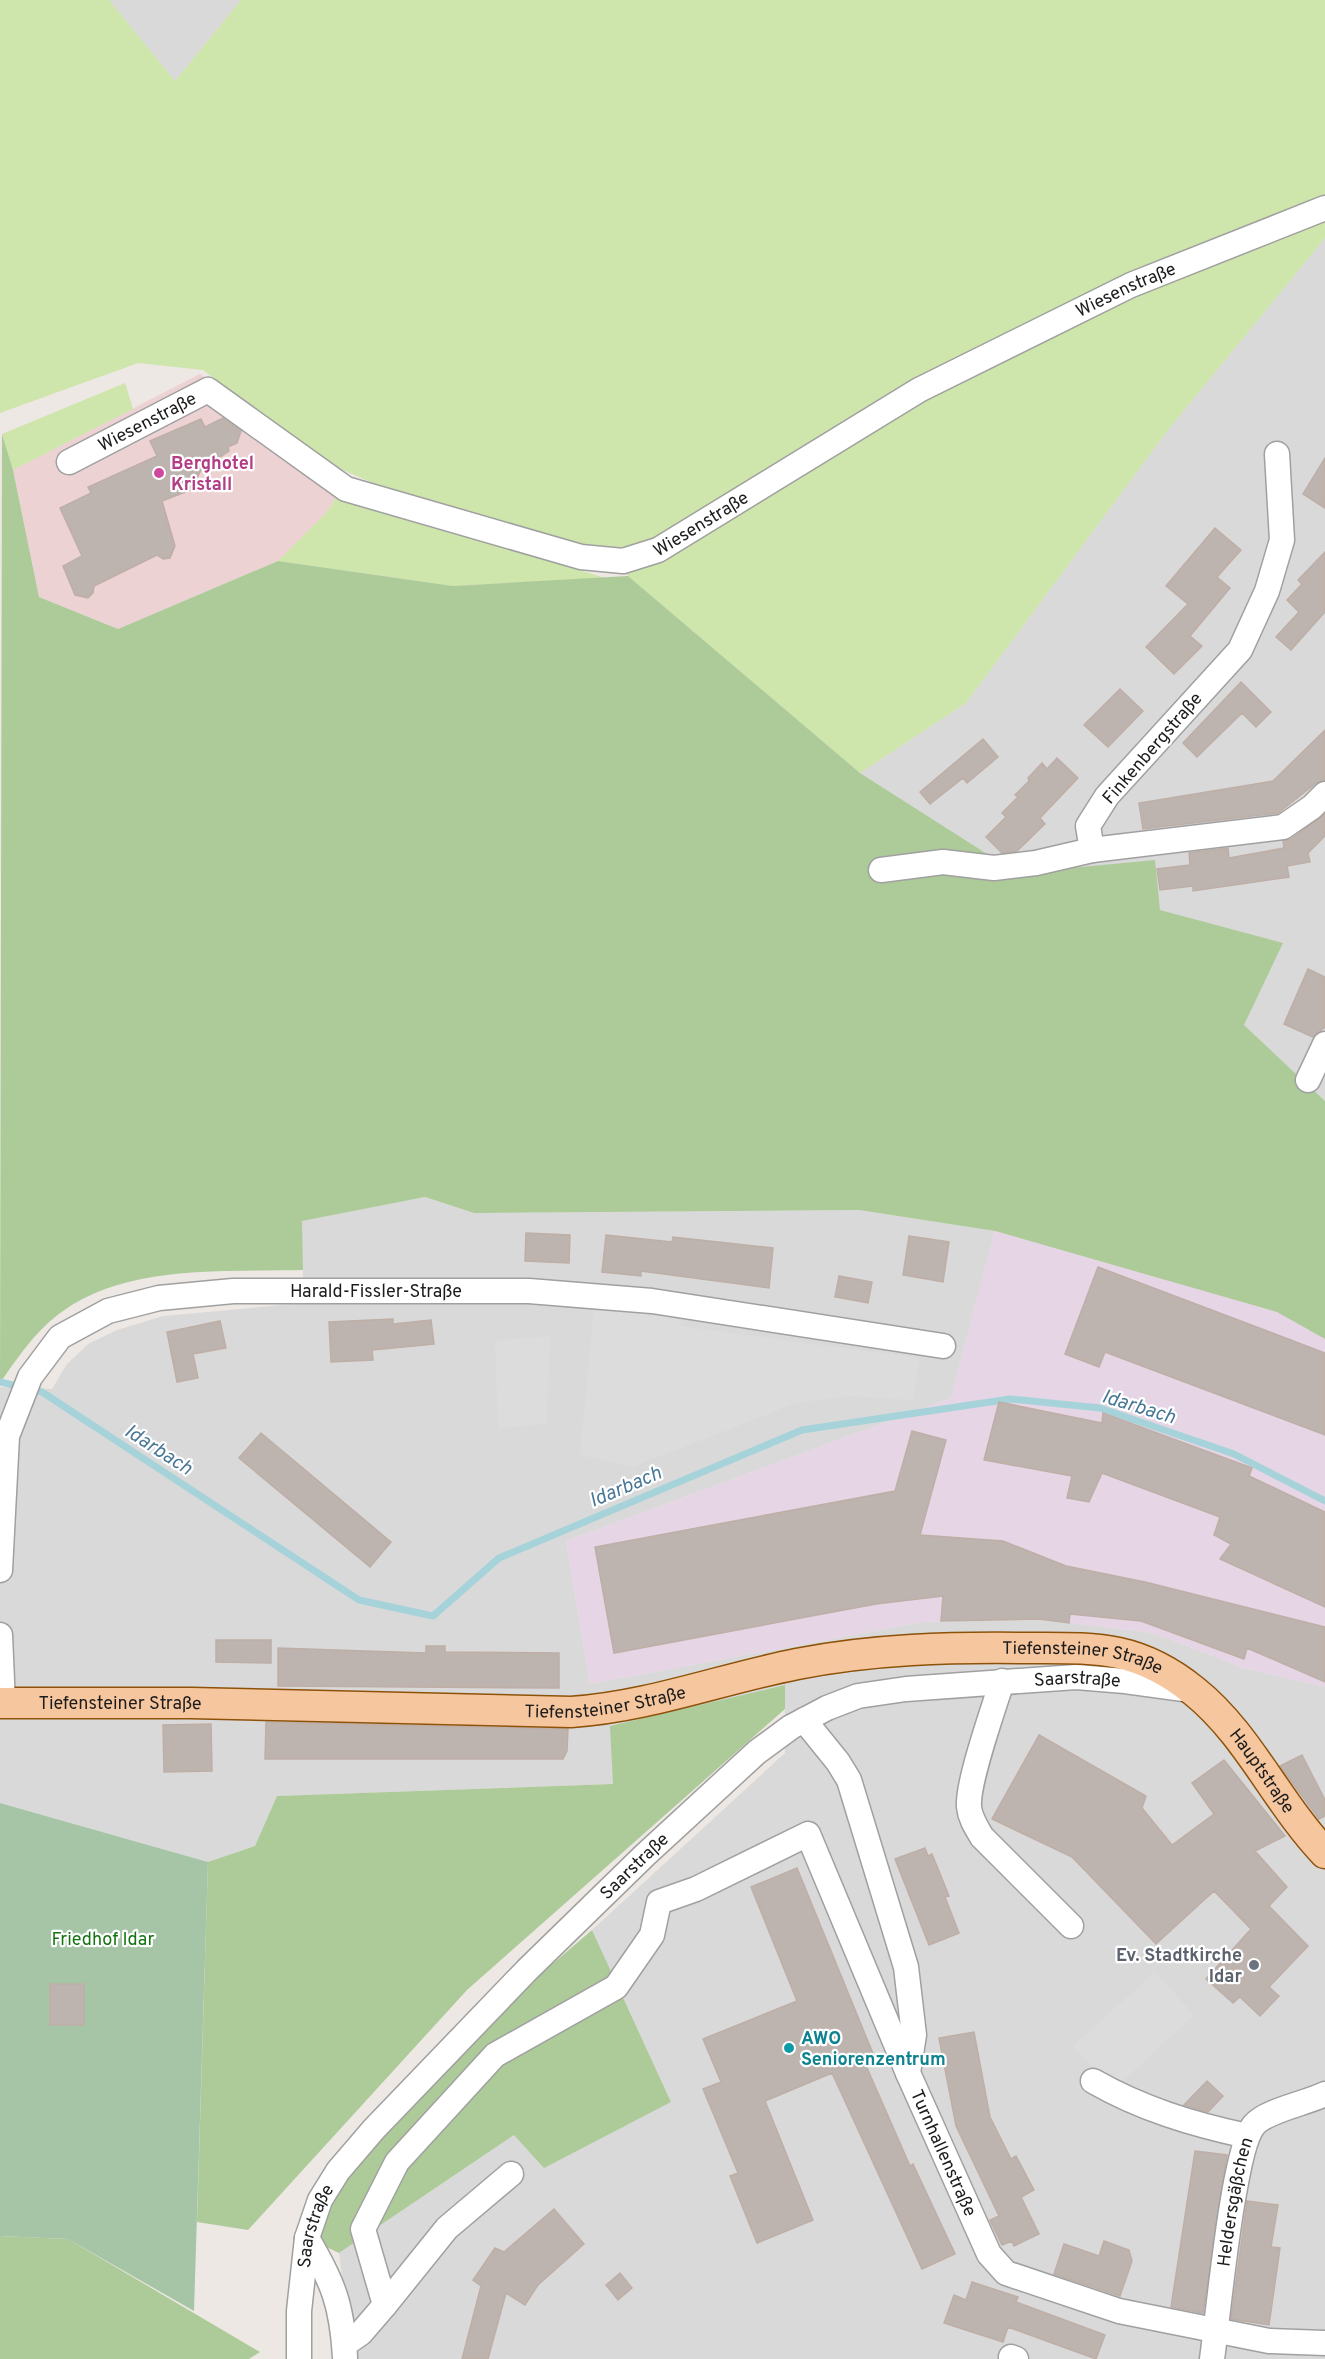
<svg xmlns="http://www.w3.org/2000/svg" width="1325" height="2359" font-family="Overpass,sans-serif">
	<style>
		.residential { fill: #dad9da }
		.commercial { fill: #edd2d4 }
		.industrial { fill: #e6d5e5 }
		.grass { fill: #cee5ab }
		.forest { fill: #adca99 }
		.cemetery { fill: #a5c5a6 }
		.parking { fill: #dcdcdc }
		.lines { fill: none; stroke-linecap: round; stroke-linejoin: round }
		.stream { stroke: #a5d3d9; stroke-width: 7 }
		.building { fill: #bdb4af; stroke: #beaea6; stroke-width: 1.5 }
		.minor-casing { stroke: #a0a0a0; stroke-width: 27 }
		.major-casing { stroke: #8d5208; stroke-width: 33 }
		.minor { stroke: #fff; stroke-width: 24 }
		.major { stroke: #f6c69f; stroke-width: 30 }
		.hotel-dot { fill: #d1479c; stroke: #fff; stroke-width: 2 }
		.worship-dot { fill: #6b7280; stroke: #fff; stroke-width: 2 }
		.culture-dot { fill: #0f9aa8; stroke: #fff; stroke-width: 2 }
		.labels { text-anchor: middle; stroke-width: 4.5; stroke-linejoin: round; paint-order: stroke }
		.street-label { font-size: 18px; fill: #1c1c1c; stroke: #fff }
		.hotel-label { font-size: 18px; font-weight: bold; fill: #b23c85; stroke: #fff; text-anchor: start }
		.park-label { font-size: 18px; fill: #147411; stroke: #fff }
		.worship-label { font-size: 18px; font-weight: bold; fill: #5b616d; stroke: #fff; text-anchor: end }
		.culture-label { font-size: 18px; font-weight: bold; fill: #0d838f; stroke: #fff; text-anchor: start }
		.water-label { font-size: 20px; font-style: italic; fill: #497897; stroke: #fff }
	</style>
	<rect width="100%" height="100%" fill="#ede8e3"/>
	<!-- residential -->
	<path class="residential" d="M 109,0 L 241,0 L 175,81 Z
		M 1325,238 L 1325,1101 L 1244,1025 L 1282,943 L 1017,873 L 860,773 L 966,703 L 1168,430 Z
		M 425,1197 L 474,1213 L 859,1210 L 995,1231 L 951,1398 L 566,1541 L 590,1684 L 922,1622 L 1039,1619 L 1145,1632 L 1164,1637 L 1243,1668 L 1325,1687 L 1325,2359 L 352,2359 L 339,2253 L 514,2135 L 671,2102 L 592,1930 L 785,1753 L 785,1685 L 613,1784 L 278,1796 L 255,1846 L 208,1862 L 0,1803 L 0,1387 L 52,1389 L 67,1364 L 88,1344 L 117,1330 L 163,1316 L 304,1303 L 301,1221 Z"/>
	<!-- commercial -->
	<path class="commercial" d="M 200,374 L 343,470 L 338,494 L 327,512 L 278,561 L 118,629 L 39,597 L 13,470 Z"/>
	<!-- industrial -->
	<path class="industrial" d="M 995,1231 L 1278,1312 L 1325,1339 L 1325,1687 L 1243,1668 L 1164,1637 L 1145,1632 L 1038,1619 L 922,1622 L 590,1684 L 566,1541 L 951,1398 Z"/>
	<!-- grass -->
	<path class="grass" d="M 0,0 L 109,0 L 175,81 L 241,0 L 1325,0 L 1325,238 L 1168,430 L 966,703 L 860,773 L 628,576 L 601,550 L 405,497 L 343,470 L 292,438 L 203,370 L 138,363 L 0,413 Z
		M 125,383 L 133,409 L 13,470 L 2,434 Z
		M 338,494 L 605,578 L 453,586 L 278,561 L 327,512 Z"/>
	<!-- forest -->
	<path class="forest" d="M 2,434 L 13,470 L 39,597 L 118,629 L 278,561 L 453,586 L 628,576 L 860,773 L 1017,873 L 1155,860 L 1160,910 L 1283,943 L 1244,1025 L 1325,1101 L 1325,1339 L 1277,1312 L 995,1231 L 859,1210 L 474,1213 L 425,1197 L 302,1221 L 303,1270 C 227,1272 128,1264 63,1311 C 37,1329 18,1357 0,1383 Z
		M 785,1685 L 785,1709 L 467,1990 L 248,2230 L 197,2222 L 208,1862 L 255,1846 L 277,1796 L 613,1784 L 610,1726 Z
		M 592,1930 L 671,2102 L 544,2168 L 514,2135 L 339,2253 L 318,2243 L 342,2179 L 477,2029 Z
		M 0,2236 L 68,2239 L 260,2352 L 249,2359 L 0,2359 Z"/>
	<!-- cemetery -->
	<path class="cemetery" d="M 0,1803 L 208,1862 L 194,2311 L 68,2239 L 0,2236 Z"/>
	<!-- parking -->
	<path class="parking" d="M 594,1308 L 683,1316 L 680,1326 L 920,1358 L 913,1400 L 849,1396 L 796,1403 L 633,1467 L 580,1455 Z
		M 551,1336 L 546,1424 L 498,1428 L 495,1341 Z
		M 1155,1972 L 1194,2015 L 1113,2090 L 1073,2046 Z"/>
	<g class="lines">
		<!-- stream -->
		<path class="stream" d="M 0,1382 L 42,1392 L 359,1600 L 433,1616 L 499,1558 L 802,1430 L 1010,1399 L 1100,1408 L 1234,1454 L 1325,1501"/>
	</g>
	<!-- building -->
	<path class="building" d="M 223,418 L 241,431 L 237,443 L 228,447 L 229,451 L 201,470 L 191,490 L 162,501 L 175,546 L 170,558 L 163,559 L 157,555 L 94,586 L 93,593 L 88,598 L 75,595 L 63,566 L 82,556 L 60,508 L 91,493 L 88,487 L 157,456 L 150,441 L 201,419 L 205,427 Z
		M 1325,458 L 1325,508 L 1303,494 Z
		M 1215,528 L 1241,550 L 1217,577 L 1230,588 L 1190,636 L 1202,646 L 1174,674 L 1146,647 L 1188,604 L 1166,586 Z
		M 1325,552 L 1325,612 L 1291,650 L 1276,637 L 1299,612 L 1287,600 L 1302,584 L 1298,580 Z
		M 1241,682 L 1271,712 L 1256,727 L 1242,713 L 1197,757 L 1183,743 Z
		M 1120,689 L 1143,711 L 1108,747 L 1084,725 Z
		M 1325,730 L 1325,780 L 1315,784 L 1278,813 L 1143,829 L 1139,803 L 1273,781 Z
		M 983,739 L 998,757 L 967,783 L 963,778 L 930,804 L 920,792 Z
		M 1057,758 L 1078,778 L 1040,818 L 1045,824 L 1017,851 L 1002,853 L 986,837 L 1006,817 L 1002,813 L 1018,797 L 1015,795 L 1029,781 L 1028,778 L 1042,763 L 1047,769 Z
		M 1325,814 L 1325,836 L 1308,853 L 1310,862 L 1287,866 L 1289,877 L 1193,891 L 1193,886 L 1160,890 L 1157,869 L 1190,865 L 1189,853 L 1228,848 L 1229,858 L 1284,848 L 1283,841 L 1291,839 Z
		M 1308,969 L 1325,977 L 1325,1027 L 1313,1037 L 1284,1024 Z
		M 526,1233 L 570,1235 L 569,1263 L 525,1261 Z
		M 606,1235 L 672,1242 L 673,1237 L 773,1248 L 769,1288 L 641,1271 L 641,1276 L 602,1272 Z
		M 909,1236 L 949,1242 L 943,1282 L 903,1275 Z
		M 1098,1267 L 1325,1353 L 1325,1435 L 1105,1352 L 1099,1367 L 1065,1354 Z
		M 839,1276 L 872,1282 L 868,1303 L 835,1297 Z
		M 393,1319 L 393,1324 L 431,1320 L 434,1344 L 372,1350 L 373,1360 L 331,1362 L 329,1322 Z
		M 220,1321 L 226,1348 L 193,1354 L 198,1378 L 177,1382 L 167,1332 Z
		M 999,1402 L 1102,1423 L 1103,1413 L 1252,1468 L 1249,1476 L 1325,1512 L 1325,1607 L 1220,1559 L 1231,1544 L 1214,1535 L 1220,1517 L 1102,1473 L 1089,1502 L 1067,1498 L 1072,1476 L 984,1460 Z
		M 912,1431 L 946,1440 L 920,1535 L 1003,1541 L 1066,1566 L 1145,1582 L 1325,1627 L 1325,1682 L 1247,1648 L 1244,1659 L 1141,1621 L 1070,1614 L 1069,1623 L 1039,1619 L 941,1621 L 943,1596 L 876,1604 L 614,1653 L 595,1547 L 895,1491 Z
		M 261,1433 L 391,1542 L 370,1567 L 239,1458 Z
		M 216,1640 L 271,1640 L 271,1663 L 216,1662 Z
		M 426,1646 L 445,1646 L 445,1652 L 559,1653 L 559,1688 L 278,1686 L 278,1648 L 426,1653 Z
		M 266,1722 L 568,1729 L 567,1751 L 563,1759 L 265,1759 Z
		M 211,1724 L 212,1771 L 164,1772 L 163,1725 Z
		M 1039,1735 L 1146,1796 L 1142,1808 L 1172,1845 L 1214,1814 L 1192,1783 L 1224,1760 L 1285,1836 L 1255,1851 L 1287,1887 L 1269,1906 L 1308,1946 L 1269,1987 L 1279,1996 L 1260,2016 L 1240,1997 L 1233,2003 L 1206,1979 L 1251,1929 L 1214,1891 L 1156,1944 L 1072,1857 L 992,1819 Z
		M 1302,1755 L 1325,1800 L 1325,1816 L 1319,1819 L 1280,1766 Z
		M 925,1848 L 928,1856 L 932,1854 L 949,1896 L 945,1897 L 959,1933 L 929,1945 L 895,1859 Z
		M 797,1868 L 874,2056 L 864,2061 L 910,2166 L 913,2164 L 955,2254 L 922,2269 L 832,2073 L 765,2101 L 813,2220 L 757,2243 L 730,2176 L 738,2173 L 703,2089 L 721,2082 L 703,2039 L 797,2001 L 751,1887 Z
		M 50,1984 L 84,1984 L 84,2025 L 50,2025 Z
		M 974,2032 L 990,2117 L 1011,2159 L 1016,2156 L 1034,2190 L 1021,2197 L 1039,2234 L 1014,2246 L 1012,2241 L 1002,2245 L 990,2220 L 999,2216 L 956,2126 L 939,2038 Z
		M 1207,2081 L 1223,2096 L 1208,2112 L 1184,2105 Z
		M 1195,2151 L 1227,2155 L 1203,2313 L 1171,2307 Z
		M 1247,2201 L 1278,2205 L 1271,2247 L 1280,2248 L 1269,2325 L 1231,2319 Z
		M 554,2209 L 584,2244 L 538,2285 L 525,2305 L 506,2293 L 488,2359 L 462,2359 L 481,2286 L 473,2280 L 495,2248 L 504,2252 Z
		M 1104,2241 L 1129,2250 L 1132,2261 L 1120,2296 L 1054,2274 L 1064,2244 L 1099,2256 Z
		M 620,2273 L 632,2288 L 618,2300 L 606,2285 Z
		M 972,2282 L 1018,2297 L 1016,2302 L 1105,2335 L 1096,2359 L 1008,2327 L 1003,2342 L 944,2323 L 954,2295 L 966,2300 Z"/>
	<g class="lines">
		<defs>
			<g id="minor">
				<path d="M 1277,454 L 1282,540 L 1267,591 L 1240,650 L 1107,796 L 1088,826 L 1092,850 L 1283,827 L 1312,807 L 1325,794"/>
				<path id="s1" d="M 69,462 L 208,390 L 346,489 L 581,557 L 623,561 L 658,550 L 919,390 L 1131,285 L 1325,208"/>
				<path d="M 881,870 L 943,862 L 994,868 L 1036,863 L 1092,850"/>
				<path d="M 1308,1080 L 1325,1044"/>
				<path id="s2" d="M 0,1570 L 7,1436 L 30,1377 L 60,1337 L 108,1311 L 159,1298 L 233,1291 L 529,1291 L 652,1301 L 943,1346"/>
				<path d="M 0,1635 L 3,1703"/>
				<path d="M 1002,1681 C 994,1708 967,1782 969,1807 C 970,1818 976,1827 982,1837 L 1071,1926"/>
				<path id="s3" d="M 804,1720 L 838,1762 L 849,1780 L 906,1967 L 914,2035 L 908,2073 L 989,2254 L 1006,2273 L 1119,2311 L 1269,2341 L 1325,2343"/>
				<path d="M 1093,2081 C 1142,2109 1192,2124 1247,2136"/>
				<path d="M 307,2238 C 333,2282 342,2305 345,2357"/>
				<path d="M 385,2305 L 447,2228 L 511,2174"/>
				<path d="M 345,2344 L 361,2333 L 385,2305 L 363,2229 L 397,2162 L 495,2055 L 616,1987 L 652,1935 L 659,1902 L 696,1889 L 808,1834 L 908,2073"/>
				<path d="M 1011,2357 L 1016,2359"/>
				<path id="s4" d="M 299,2359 L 299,2311 L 307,2238 L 320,2200 L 338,2171 L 374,2129 L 527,1970 L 645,1855 L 757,1752 L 791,1727 L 827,1708 L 858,1696 L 906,1689 L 1076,1677 L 1125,1681 L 1191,1690"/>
				<path id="s5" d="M 1212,2359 C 1218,2318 1233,2149 1254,2125 C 1265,2111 1307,2103 1325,2094"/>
			</g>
			<g id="major">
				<path id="s6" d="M 0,1703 L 191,1703 L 571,1712 C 648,1707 721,1679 797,1664 C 873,1649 950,1647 1027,1648 C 1095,1648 1137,1645 1194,1691 C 1248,1734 1277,1803 1325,1853"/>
			</g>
		</defs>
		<!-- minor casing -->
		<use href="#minor" class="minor-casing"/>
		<!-- major casing -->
		<use href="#major" class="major-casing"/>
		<!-- minor -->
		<use href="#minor" class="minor"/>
		<!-- major -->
		<use href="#major" class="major"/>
	</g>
	<!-- markers -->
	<circle class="hotel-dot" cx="159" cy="473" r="6"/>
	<circle class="worship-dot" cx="1254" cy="1965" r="6"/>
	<circle class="culture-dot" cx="789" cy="2048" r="6"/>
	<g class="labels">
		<!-- street labels -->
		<g class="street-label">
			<text dy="6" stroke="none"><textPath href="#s1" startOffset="1186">Wiesenstraße</textPath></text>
			<text dy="6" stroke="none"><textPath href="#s1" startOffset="88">Wiesenstraße</textPath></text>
			<text dy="6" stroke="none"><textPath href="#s1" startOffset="700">Wiesenstraße</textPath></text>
			<text transform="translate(1152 748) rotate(-49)" y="6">Finkenbergstraße</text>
			<text dy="6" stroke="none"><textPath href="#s2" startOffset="572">Harald-Fissler-Straße</textPath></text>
			<text dy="6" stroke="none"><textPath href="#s6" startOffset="1090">Tiefensteiner Straße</textPath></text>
			<text dy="6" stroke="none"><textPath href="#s4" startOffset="1125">Saarstraße</textPath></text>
			<text dy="6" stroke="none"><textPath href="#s6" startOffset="606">Tiefensteiner Straße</textPath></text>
			<text dy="6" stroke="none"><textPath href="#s6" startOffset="120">Tiefensteiner Straße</textPath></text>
			<text dy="6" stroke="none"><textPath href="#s6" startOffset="1316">Hauptstraße</textPath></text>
			<text dy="6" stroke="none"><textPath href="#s4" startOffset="621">Saarstraße</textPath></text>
			<text dy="6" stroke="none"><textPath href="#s3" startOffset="465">Turnhallenstraße</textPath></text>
			<text dy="6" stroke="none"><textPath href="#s5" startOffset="159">Heldersgäßchen</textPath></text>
			<text dy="6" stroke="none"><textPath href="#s4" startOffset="135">Saarstraße</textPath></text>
		</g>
		<!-- hotel labels -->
		<g class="hotel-label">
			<text x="171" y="469">Berghotel<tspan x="171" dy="21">Kristall</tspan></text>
		</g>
		<!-- park labels -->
		<g class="park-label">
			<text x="103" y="1945">Friedhof Idar</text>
		</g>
		<!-- worship labels -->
		<g class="worship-label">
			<text x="1242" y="1961">Ev. Stadtkirche<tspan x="1242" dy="21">Idar</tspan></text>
		</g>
		<!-- culture labels -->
		<g class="culture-label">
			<text x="801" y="2044">AWO<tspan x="801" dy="21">Seniorenzentrum</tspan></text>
		</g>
		<!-- water labels -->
		<g class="water-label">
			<text transform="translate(1139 1406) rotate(17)" y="7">Idarbach</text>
			<text transform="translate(159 1449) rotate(33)" y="7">Idarbach</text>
			<text transform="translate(625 1486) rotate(-23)" y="7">Idarbach</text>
		</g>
	</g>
</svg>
